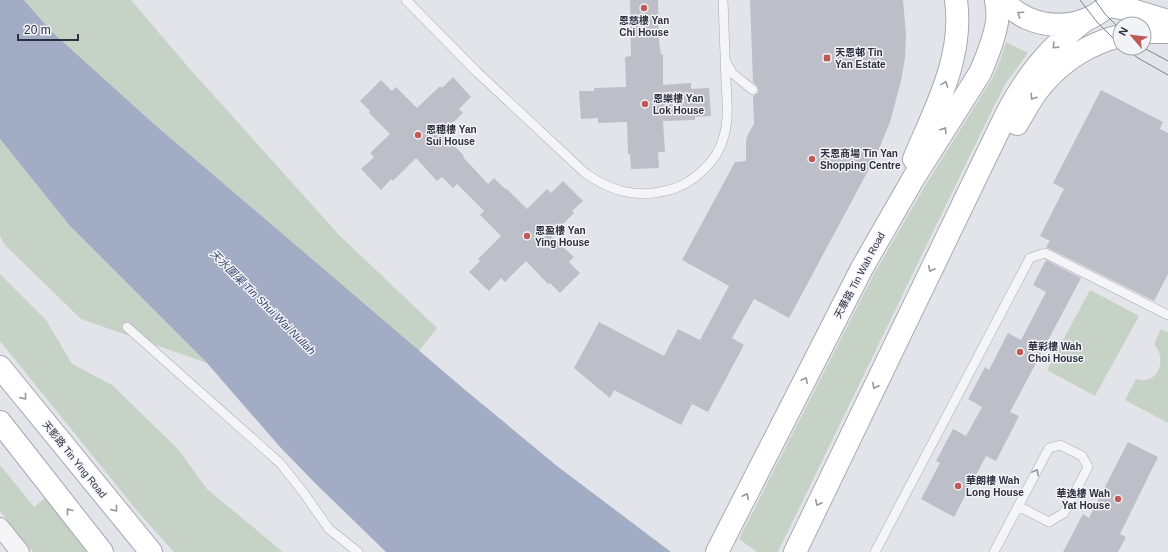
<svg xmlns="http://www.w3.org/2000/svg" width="1168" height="552" font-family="Helvetica,'Noto Sans SC',sans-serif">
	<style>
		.green { fill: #c5d2c5 }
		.water { fill: #a2acc5 }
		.building { fill: #bdbfc8 }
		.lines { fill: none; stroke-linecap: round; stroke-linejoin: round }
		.lane-casing { stroke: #a8aab3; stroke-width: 10 }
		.street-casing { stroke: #a8aab3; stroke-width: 20 }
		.secondary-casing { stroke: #a8aab3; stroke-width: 24 }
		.primary-casing { stroke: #a3a7b3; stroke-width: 24 }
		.lane { stroke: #f5f5f8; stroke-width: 9 }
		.street { stroke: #f5f5f8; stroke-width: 18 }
		.secondary { stroke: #fff; stroke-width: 22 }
		.primary { stroke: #fff; stroke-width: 22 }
		.tram { stroke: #7e8191; stroke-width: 1 }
		.oneway { stroke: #96989f }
		.oneway2 { stroke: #90929c }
		.poi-dot { fill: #bf5b57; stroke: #f2f3f7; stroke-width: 1.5 }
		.labels { text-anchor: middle; stroke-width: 3; stroke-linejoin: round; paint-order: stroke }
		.poi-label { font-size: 10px; font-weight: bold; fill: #2c303f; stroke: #f2f3f7; text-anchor: start }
		.street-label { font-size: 10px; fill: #2c303f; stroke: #f2f3f7 }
		.water-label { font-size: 11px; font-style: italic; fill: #3b486e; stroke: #f2f3f7 }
	</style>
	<rect width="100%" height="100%" fill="#e2e4e9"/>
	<!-- green -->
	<path class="green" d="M 24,0 L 131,0 L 189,68 L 339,235 L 437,328 L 419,351 L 154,124 L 51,31 Z
		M 1006,42 L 1028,53 L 1006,83 L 993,108 L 778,552 L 757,552 L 739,539 L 874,274 L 925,186 L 992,79 L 1000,61 Z
		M 0,139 L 70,226 L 207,363 L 81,319 L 5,245 L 0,236 Z
		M 0,274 L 46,320 L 72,364 L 112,385 L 177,448 L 207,489 L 283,552 L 174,552 L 139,513 L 0,341 Z
		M 1090,290 L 1139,316 L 1095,396 L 1047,370 Z
		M 1161,329 L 1168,332 L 1168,423 L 1125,400 L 1136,379 C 1158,386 1168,359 1154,344 Z
		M 0,465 L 34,507 L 45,498 L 88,552 L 33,552 L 0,511 Z"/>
	<!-- water -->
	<path class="water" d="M 0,0 L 24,0 L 51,31 L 154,124 L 464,389 L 557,466 L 671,552 L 386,552 L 315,483 L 280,447 L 207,363 L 70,226 L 0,139 Z"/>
	<!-- building -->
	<path class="building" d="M 630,0 L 658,0 L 659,40 L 661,55 L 663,54 L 663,85 L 691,83 L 691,89 L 709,88 L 711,116 L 695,117 L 695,120 L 663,121 L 665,152 L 658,152 L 659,168 L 631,169 L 630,154 L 628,154 L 627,122 L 598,123 L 598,118 L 581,119 L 579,91 L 594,91 L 594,88 L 626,87 L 625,57 L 631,56 Z
		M 750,0 L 903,0 L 906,34 L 905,58 L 901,81 L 890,122 L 876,156 L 789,318 L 754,299 L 732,338 L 744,345 L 708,412 L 692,404 L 681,425 L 614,390 L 610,398 L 574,368 L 599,322 L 664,356 L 678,329 L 700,340 L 729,286 L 682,260 L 735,162 L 746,161 L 746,141 L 748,134 L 754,124 L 753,96 L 757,94 L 759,91 L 757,86 L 753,82 Z
		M 453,77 L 471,97 L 459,109 L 463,113 L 442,133 L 464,156 L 463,157 L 488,184 L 494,178 L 505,189 L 506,188 L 527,209 L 547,189 L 551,193 L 563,181 L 583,201 L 572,211 L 574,213 L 551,236 L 574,257 L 569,262 L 580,273 L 560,293 L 550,283 L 548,284 L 526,261 L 505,282 L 501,278 L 489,291 L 469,272 L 480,261 L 478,259 L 501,236 L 480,215 L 484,211 L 457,184 L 453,188 L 442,177 L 437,181 L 416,158 L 393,181 L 391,179 L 381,190 L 361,169 L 374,157 L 370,153 L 390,134 L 369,113 L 370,111 L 360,101 L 381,80 L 392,91 L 396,87 L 417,108 L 440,86 L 442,88 Z
		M 1101,90 L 1163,122 L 1160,129 L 1168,133 L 1168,274 L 1154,301 L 1046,247 L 1050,241 L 1040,236 L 1064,189 L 1053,183 Z
		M 1046,260 L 1081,278 L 1010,412 L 1019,416 L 996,461 L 986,456 L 954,517 L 921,499 L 940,463 L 936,461 L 953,429 L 966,436 L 982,407 L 968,399 L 985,367 L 989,370 L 1008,333 L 1021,340 L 1046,292 L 1033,285 Z
		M 1128,442 L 1158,457 L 1120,534 L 1126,537 L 1118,552 L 1063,552 L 1083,514 L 1089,518 Z"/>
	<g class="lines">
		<defs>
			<path id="lane" d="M 406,0 L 477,72 L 585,173 C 611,191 634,198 665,191 C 691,186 718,162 724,136 C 729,118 727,100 726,82 C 725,55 724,27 723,0
				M 726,62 L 732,73 L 753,90
				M 127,327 L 280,463 L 303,492 L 329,529 L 358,552
				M 875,552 L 1030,258 L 1045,253 L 1168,315
				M 994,552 L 1049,448 L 1060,445 L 1082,456 L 1088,467 L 1064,513 L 1049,522 L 1018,506"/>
			<path id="street" d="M 0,527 L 20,552"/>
			<path id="secondary" d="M 1003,0 C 1031,33 1086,33 1113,0
				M 1109,6 L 1132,10 L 1168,21
				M 1144,32 L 1168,32
				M 1017,124 C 1025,111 1032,96 1042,85 C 1062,61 1090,43 1120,36
				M 914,159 C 935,109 964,57 956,0
				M 717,552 L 862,268 L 913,179 L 980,73 C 987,57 994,40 997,22 C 998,15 997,7 996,0
				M 795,552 L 1006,115 C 1027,75 1048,49 1084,21"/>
			<path id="primary" d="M 0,367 L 151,552
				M 0,422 L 102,552"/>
		</defs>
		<!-- lane casing -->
		<use href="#lane" class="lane-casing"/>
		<!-- street casing -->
		<use href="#street" class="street-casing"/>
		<!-- secondary casing -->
		<use href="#secondary" class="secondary-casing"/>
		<!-- primary casing -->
		<use href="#primary" class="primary-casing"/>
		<!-- lane -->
		<use href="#lane" class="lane"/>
		<!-- street -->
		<use href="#street" class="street"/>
		<!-- secondary -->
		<use href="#secondary" class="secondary"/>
		<!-- primary -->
		<use href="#primary" class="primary"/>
		<!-- tram -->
		<path class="tram" d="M 1080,0 L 1097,22 L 1120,45
			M 1095,0 L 1105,14 L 1120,29
			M 1124,48 L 1138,58 L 1168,75
			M 1144,48 L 1168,61"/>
	</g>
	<!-- one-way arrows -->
	<defs><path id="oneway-chevron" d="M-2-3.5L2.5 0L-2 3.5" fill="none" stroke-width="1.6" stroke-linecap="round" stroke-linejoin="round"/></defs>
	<g class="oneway">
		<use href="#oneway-chevron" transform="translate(1020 14) rotate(-146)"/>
		<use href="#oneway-chevron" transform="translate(1055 46) rotate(136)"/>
		<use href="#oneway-chevron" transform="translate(945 84) rotate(-69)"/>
		<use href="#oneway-chevron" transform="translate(1033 97) rotate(124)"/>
		<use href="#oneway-chevron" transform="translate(944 130) rotate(-58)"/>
		<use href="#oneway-chevron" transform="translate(931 269) rotate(116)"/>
		<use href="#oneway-chevron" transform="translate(805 380) rotate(-63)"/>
		<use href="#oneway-chevron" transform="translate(875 386) rotate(116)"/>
		<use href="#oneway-chevron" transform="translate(24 397) rotate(51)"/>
		<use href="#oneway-chevron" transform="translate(746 496) rotate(-63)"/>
		<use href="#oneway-chevron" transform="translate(818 503) rotate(116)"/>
		<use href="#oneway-chevron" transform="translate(115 509) rotate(51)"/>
		<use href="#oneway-chevron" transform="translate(69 511) rotate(-128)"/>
	</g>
	<use class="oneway2" href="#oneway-chevron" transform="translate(1036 472) rotate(-62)"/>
	<!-- markers -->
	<g class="poi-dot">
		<circle cx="644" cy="8" r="4"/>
		<rect x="823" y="54" width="8" height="8" rx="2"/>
		<circle cx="645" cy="104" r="4"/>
		<circle cx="418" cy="135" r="4"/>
		<circle cx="812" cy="159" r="4"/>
		<circle cx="527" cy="236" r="4"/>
		<circle cx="1020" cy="352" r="4"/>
		<circle cx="958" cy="486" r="4"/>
		<circle cx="1118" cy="499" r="4"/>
	</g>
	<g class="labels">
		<!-- poi labels -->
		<g class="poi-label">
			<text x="644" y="24" text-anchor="middle">恩慈樓 Yan<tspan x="644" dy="12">Chi House</tspan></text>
			<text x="835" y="56">天恩邨 Tin<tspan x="835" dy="12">Yan Estate</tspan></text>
			<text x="653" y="102">恩樂樓 Yan<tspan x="653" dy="12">Lok House</tspan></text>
			<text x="426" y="133">恩穗樓 Yan<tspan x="426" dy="12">Sui House</tspan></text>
			<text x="820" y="157">天恩商場 Tin Yan<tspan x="820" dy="12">Shopping Centre</tspan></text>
			<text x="535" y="234">恩盈樓 Yan<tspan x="535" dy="12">Ying House</tspan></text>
			<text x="1028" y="350">華彩樓 Wah<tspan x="1028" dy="12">Choi House</tspan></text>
			<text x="966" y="484">華朗樓 Wah<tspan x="966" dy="12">Long House</tspan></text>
			<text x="1110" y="497" text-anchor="end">華逸樓 Wah<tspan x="1110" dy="12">Yat House</tspan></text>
		</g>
		<!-- street labels -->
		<g class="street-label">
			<text transform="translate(859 275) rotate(-62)" y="4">天華路 Tin Wah Road</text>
			<text transform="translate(75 459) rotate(51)" y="4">天影路 Tin Ying Road</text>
		</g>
		<!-- water labels -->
		<g class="water-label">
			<text transform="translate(263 302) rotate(45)" y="4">天水圍渠 Tin Shui Wai Nullah</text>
		</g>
	</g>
	<!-- north arrow -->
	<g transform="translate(1132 36) rotate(298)"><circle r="19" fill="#f2f3f7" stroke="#a3a5ad"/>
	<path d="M0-3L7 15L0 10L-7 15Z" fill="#bf5b57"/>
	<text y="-6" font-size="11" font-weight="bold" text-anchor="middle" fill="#2c303f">N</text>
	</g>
	<!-- scale -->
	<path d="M18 34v6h60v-6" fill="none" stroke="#2c303f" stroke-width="2"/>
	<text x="24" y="34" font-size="12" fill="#2c303f" stroke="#f2f3f7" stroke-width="3" paint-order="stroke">20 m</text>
</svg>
